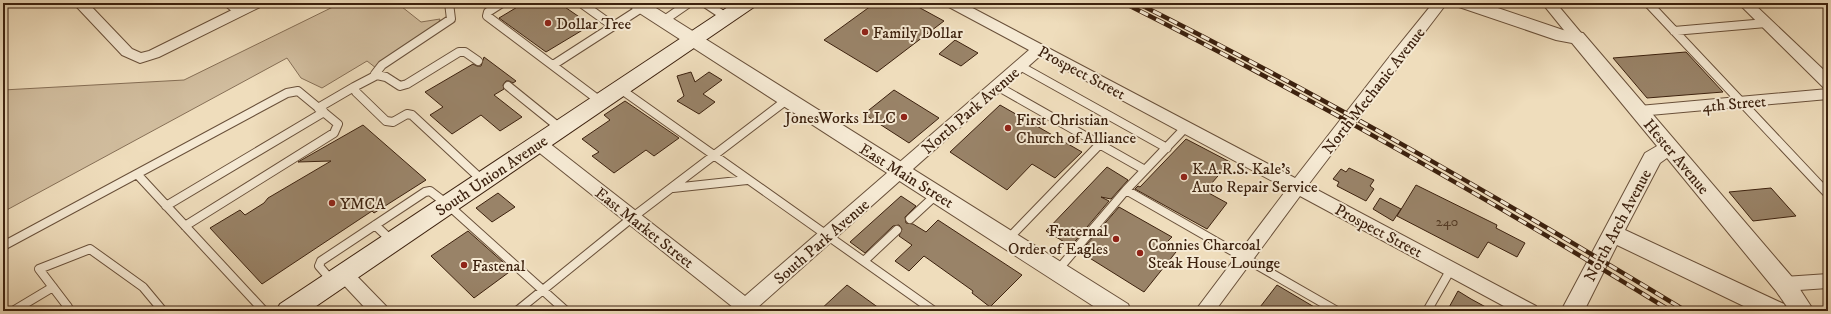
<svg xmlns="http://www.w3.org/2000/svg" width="1831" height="314" font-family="'IM FELL DW Pica',serif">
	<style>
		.green { fill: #d1bd9e; stroke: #866f56 }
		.building { fill: #998368; stroke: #3c210e }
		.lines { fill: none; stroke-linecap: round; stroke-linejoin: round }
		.service-casing { stroke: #69503a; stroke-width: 10 }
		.minor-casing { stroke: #69503a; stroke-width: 2 }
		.tertiary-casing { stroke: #69503a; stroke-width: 2 }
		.secondary-casing { stroke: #3c210e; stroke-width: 2 }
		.service { stroke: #f5e9d3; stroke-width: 8 }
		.minor { fill: #f5e9d3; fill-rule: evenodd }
		.tertiary { fill: #f5e9d3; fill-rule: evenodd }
		.secondary { fill: #f5e9d3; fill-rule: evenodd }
		.rail-casing { stroke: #3c210e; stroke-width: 4.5 }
		.rail { stroke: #f5e9d3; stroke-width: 3; stroke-dasharray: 9; stroke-linecap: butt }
		.poi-dot { fill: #8f2418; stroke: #f5e9d3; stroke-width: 1.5 }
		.labels { text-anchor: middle; stroke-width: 4; stroke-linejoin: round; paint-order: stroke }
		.number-label { font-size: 14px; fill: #533a24 }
		.poi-label { font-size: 16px; fill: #3c210e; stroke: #f5e9d3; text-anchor: start }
		.street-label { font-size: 16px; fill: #3c210e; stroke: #f5e9d3 }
	</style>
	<rect width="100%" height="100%" fill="#efddbc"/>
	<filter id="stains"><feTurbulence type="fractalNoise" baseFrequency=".005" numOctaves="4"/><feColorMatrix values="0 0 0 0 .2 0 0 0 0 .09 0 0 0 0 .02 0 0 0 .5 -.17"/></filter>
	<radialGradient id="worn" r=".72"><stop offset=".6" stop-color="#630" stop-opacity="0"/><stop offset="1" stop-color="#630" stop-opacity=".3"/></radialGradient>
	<!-- green -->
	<path class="green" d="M 341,3 L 397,3 L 421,22 L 440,19 L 436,30 L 376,68 L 367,61 L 322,88 L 301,78 L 287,58 L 3,212 L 3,90 L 184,80 Z"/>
	<!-- building -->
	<path class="building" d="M 524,3 L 559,3 L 591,25 L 546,52 L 499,18 Z
		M 875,3 L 911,3 L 944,21 L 877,72 L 824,40 Z
		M 955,40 L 978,53 L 961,66 L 939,54 Z
		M 1686,52 L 1723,92 L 1647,98 L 1613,58 Z
		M 484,57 L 516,81 L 513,83 L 509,81 L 506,81 L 503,85 L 504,89 L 494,95 L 522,117 L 500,131 L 481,115 L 452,134 L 430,115 L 443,107 L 425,92 L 473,64 L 477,66 L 481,66 Z
		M 691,72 L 695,82 L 709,72 L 722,80 L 703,94 L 715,102 L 699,114 L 677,101 L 684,96 L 677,76 Z
		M 894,90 L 939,118 L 909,143 L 864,114 Z
		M 625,101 L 679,138 L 654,156 L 646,150 L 614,173 L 592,156 L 599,152 L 582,139 L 610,120 L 604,115 Z
		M 1000,105 L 1082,152 L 1055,178 L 1032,164 L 1007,190 L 950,152 Z
		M 363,125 L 426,180 L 374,213 L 372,211 L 262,284 L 210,228 L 240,210 L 245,215 L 264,203 L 268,198 L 331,161 L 298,162 Z
		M 1186,139 L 1230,162 L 1205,191 L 1227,203 L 1207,229 L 1135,189 L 1138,186 L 1140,187 Z
		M 1107,167 L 1128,180 L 1111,199 L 1101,197 L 1109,201 L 1071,246 L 1046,231 Z
		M 1349,168 L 1374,180 L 1370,186 L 1374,189 L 1366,201 L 1337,186 L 1339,182 L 1333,179 L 1341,169 L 1346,172 Z
		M 1416,185 L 1497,225 L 1496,228 L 1525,243 L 1517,257 L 1488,242 L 1478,258 L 1397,216 Z
		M 1771,188 L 1796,216 L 1753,221 L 1729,192 Z
		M 498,193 L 515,207 L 492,222 L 476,208 Z
		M 901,196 L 916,206 L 905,217 L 906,223 L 913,224 L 926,232 L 938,220 L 1022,275 L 990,307 L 972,293 L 973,291 L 924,256 L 909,271 L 895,261 L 912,245 L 899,236 L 902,229 L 899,225 L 893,226 L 865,253 L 850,242 Z
		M 1380,198 L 1401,209 L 1393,221 L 1373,209 Z
		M 1119,207 L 1172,237 L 1164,245 L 1176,252 L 1144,292 L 1080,252 Z
		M 468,231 L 512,270 L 474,298 L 431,256 Z
		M 847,285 L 883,311 L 819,311 Z
		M 1277,285 L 1321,311 L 1257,311 Z
		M 1458,291 L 1471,299 L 1493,311 L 1447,311 Z"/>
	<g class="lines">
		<defs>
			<path id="service" d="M 228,3 L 239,12
				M 502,3 L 488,12 L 487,16 L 600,101
				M 581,3 L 613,26
				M 705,3 L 726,17
				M 1648,3 L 1828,194
				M 663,21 L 689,3
				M 1674,31 L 1766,23
				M 478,61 L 465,52 L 459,52 L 407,84 L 400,86 L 386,77 L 377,75 L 354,87 L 356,92 L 386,121 L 393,122 L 407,114 L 412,115 L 482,180
				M 553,65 L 643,7
				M 1020,66 L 1167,148
				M 375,74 L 382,65 L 451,19 L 449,3
				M 508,86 L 560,128
				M 997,86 L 1145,170
				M 619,88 L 934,311
				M 318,108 L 354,87
				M 1186,127 L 1126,190 L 1337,311
				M 137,174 L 264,311
				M 673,188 L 747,180
				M 166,206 L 324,112
				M 910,219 L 937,194
				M 375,225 L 392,241
				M 1008,239 L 1100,144
				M 3,246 L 287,93 L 298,91 L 338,124 L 334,133 L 185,226
				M 864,261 L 897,230
				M 1057,271 L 1126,190
				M 332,281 L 319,266 L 321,261 L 425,192 L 430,191 L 447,204 L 566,311
				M 13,311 L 53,287
				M 67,311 L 68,307 L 39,269 L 90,249 L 143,287 L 163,311
				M 517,311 L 633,217 L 788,99
				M 1427,311 L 1451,269"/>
			<path id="minor" d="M 73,3 L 88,3 L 132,49 L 141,53 L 149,51 L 246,3 L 264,3 L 262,6 L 159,57 L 140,63 L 122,55 Z
				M 945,3 L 963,3 L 1295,178 L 1390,56 L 1433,3 L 1447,3 L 1308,185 L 1536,306 L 1539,311 L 1513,311 L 1300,196 L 1215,311 L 1195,311 L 1287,189 L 1040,56 L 758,307 L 760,311 L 732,311 L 734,308 L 532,147 L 530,143 L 532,139 L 538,137 L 544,139 L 745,296 L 1029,50 L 947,6 Z
				M 1542,3 L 1556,3 L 1582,34 L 1584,37 L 1582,40 L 1577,42 L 1572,40 Z
				M 1738,3 L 1753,3 L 1828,74 L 1828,88 L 1823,87 Z
				M 1828,89 L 1828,99 L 1639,116 L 1634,115 L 1631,111 L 1634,107 L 1639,106 Z
				M 344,267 L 350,269 L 386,306 L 389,311 L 368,311 L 338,279 L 335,274 L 338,269 Z
				M 1828,274 L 1828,288 L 1784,291 L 1778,289 L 1775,284 L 1778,279 L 1784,277 Z"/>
			<path id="tertiary" d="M 627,3 L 648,3 L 1128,304 L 1131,311 L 1101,311 L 630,7 Z
				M 1456,3 L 1483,3 L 1563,30 L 1583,33 L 1792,277 L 1814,311 L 1790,311 L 1776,291 L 1667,158 L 1660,163 L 1625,230 L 1784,304 L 1787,311 L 1754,311 L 1617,245 L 1584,311 L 1561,311 L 1645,153 L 1657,146 L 1572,43 L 1556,40 L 1459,7 Z"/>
			<path id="secondary" d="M 734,3 L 756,3 L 754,7 L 309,311 L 276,311 L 280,304 Z"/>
		</defs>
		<!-- service casing -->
		<use href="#service" class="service-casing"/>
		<!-- minor casing -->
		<use href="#minor" class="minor-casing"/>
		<!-- tertiary casing -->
		<use href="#tertiary" class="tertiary-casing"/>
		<!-- secondary casing -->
		<use href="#secondary" class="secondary-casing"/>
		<!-- service -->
		<use href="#service" class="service"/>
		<!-- minor -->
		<use href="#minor" class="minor"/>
		<!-- tertiary -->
		<use href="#tertiary" class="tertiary"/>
		<!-- secondary -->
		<use href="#secondary" class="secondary"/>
		<defs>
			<path id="rail" d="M 1124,3 C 1311,97 1492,201 1671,311
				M 1137,3 C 1325,97 1506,202 1686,311"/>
		</defs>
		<!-- rail casing -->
		<use href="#rail" class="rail-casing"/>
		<!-- rail -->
		<use href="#rail" class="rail"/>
	</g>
	<!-- markers -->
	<g class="poi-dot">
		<circle cx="548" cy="23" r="4"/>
		<circle cx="865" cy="32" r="4"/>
		<circle cx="904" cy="117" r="4"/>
		<circle cx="1008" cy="128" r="4"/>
		<circle cx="1184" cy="177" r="4"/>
		<circle cx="332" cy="203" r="4"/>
		<circle cx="1116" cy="239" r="4"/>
		<circle cx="1140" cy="253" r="4"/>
		<circle cx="464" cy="265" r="4"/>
	</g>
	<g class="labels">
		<!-- number labels -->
		<g class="number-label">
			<text x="1447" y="226">240</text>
		</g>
		<!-- poi labels -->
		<g class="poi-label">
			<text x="556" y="29">Dollar Tree</text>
			<text x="873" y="38">Family Dollar</text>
			<text x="896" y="123" text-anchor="end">JonesWorks LLC</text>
			<text x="1016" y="125">First Christian<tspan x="1016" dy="18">Church of Alliance</tspan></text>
			<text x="1192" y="174">K.A.R.S. Kale's<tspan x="1192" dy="18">Auto Repair Service</tspan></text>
			<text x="340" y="209">YMCA</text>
			<text x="1108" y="236" text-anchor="end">Fraternal<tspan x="1108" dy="18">Order of Eagles</tspan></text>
			<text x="1148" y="250">Connies Charcoal<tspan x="1148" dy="18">Steak House Lounge</tspan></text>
			<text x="472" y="271">Fastenal</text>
		</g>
		<!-- street labels -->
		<g class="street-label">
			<text transform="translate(1082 72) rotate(28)" y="6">Prospect Street</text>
			<text transform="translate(1373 90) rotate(-52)" y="6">North Mechanic Avenue</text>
			<text transform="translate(1734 103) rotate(-5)" y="6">4th Street</text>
			<text transform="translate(970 110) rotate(-41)" y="6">North Park Avenue</text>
			<text transform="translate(1677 156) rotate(50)" y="6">Hester Avenue</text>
			<text transform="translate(491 175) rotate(-34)" y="6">South Union Avenue</text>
			<text transform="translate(907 175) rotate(32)" y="6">East Main Street</text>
			<text transform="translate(1617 225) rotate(-62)" y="6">North Arch Avenue</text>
			<text transform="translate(645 227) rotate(38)" y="6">East Market Street</text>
			<text transform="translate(1379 230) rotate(28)" y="6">Prospect Street</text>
			<text transform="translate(821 241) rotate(-41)" y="6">South Park Avenue</text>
		</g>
	</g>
	<!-- margin -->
	<rect width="1831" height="314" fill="none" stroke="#efddbc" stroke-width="16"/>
	<rect x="4" y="4" width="1823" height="306" fill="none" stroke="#3c210e" stroke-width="2"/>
	<rect x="8" y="8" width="1815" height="298" fill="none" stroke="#3c210e"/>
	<rect width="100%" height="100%" filter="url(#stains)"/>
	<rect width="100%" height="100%" fill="url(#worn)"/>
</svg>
